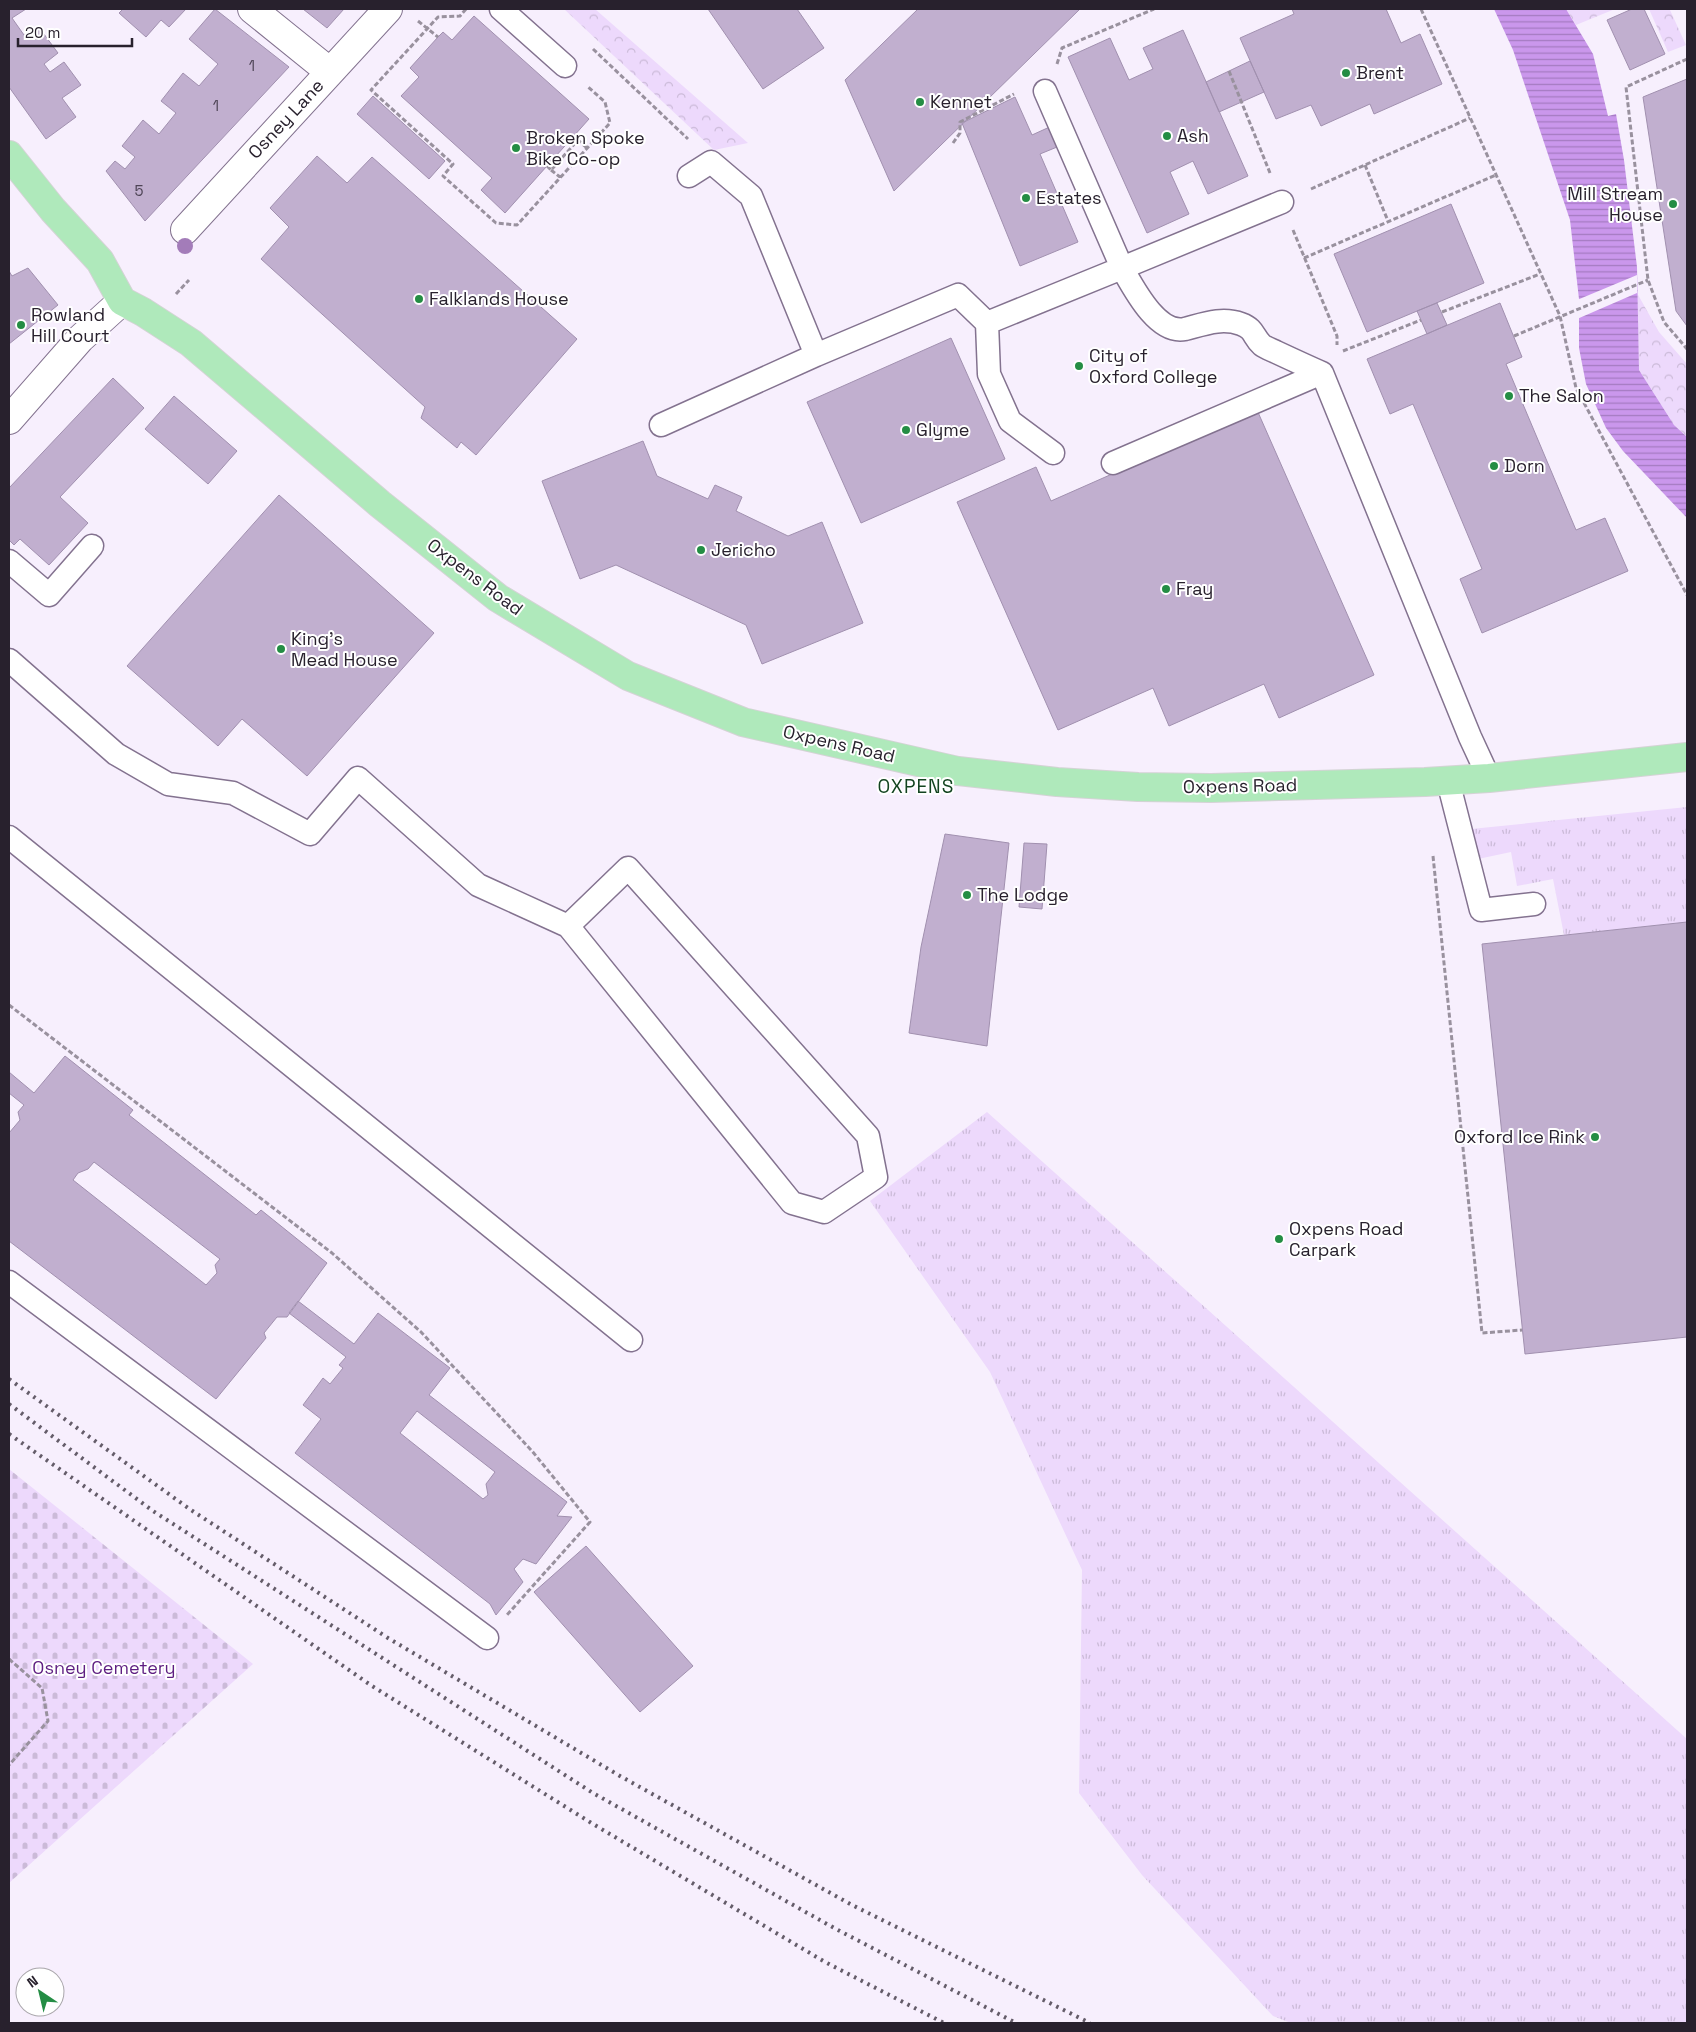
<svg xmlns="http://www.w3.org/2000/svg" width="1696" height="2032" font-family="'Space Grotesk',sans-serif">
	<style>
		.grass { fill: url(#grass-tufts) }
		.forest { fill: url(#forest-crowns) }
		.cemetery { fill: url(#cemetery-stones) }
		.water { fill: url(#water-rules) }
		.pier { fill: #f7effd }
		.building { fill: #c1afcf; stroke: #a190af; fill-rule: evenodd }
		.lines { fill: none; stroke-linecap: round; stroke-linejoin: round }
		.lane-casing { stroke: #83728f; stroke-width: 25 }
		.street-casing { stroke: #83728f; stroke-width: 30 }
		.primary-casing { stroke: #d4d3d5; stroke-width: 30 }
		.path { stroke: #99919e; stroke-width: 3; stroke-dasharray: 5 2.5; stroke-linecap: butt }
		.lane { stroke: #fff; stroke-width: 22 }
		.street { stroke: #fff; stroke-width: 28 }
		.primary { stroke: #afe9bb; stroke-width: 28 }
		.rail { stroke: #645c69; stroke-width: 4; stroke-dasharray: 2.5 5; stroke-linecap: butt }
		.tree { fill: #a37cb9 }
		.poi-dot { fill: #248d44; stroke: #fff; stroke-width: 2 }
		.labels { text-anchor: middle; stroke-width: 4; stroke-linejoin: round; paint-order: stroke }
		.number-label { font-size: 15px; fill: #4e4456 }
		.poi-label { font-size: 18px; fill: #28212d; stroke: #fff; text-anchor: start }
		.street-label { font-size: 18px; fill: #28212d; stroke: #fff }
		.park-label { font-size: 18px; fill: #5e1e81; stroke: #fff }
		.neighbourhood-label { font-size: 19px; letter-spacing: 1px; fill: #134420; stroke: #fff }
	</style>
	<defs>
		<pattern id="grass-tufts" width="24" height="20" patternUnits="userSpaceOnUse" patternTransform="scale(1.25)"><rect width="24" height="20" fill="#edd9fc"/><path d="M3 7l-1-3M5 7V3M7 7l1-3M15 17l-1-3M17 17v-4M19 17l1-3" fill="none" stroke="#cbbad8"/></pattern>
		<pattern id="forest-crowns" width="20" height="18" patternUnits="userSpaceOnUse" patternTransform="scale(1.25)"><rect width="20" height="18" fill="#edd9fc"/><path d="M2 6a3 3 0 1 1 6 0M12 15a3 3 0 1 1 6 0" fill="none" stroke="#cbbad8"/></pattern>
		<pattern id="cemetery-stones" width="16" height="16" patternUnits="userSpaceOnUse" patternTransform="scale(1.25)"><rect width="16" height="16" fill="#edd9fc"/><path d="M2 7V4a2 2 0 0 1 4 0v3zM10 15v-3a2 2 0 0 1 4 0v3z" fill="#cbbad8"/></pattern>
		<pattern id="water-rules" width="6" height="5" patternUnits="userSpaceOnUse" patternTransform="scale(1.25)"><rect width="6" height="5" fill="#ca97ec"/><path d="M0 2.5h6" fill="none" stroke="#a47bc0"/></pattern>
	</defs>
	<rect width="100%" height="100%" fill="#f7effd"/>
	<!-- grass -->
	<path class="grass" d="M 1687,807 L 1687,922 L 1564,935 L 1553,879 L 1517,886 L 1511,852 L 1478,859 L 1471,829 Z
		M 987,1112 L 1687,1739 L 1687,2023 L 1291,2023 L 1273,2016 L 1142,1875 L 1079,1793 L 1082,1570 L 990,1372 L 870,1201 Z"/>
	<!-- forest -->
	<path class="forest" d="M 564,9 L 595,9 L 748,143 L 714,150 Z
		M 1566,9 L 1615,9 L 1576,25 Z
		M 1649,9 L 1671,9 L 1670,10 L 1686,45 L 1668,52 Z
		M 1637,293 L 1659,332 L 1687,364 L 1687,437 L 1674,425 L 1639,370 Z"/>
	<!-- cemetery -->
	<path class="cemetery" d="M 9,1469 L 253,1664 L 9,1883 Z"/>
	<!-- water -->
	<path class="water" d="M 1494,9 L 1566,9 L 1593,54 L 1608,116 L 1616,114 L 1624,160 L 1637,267 L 1639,370 L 1674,425 L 1687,437 L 1687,518 L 1623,451 L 1606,428 L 1586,384 L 1579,348 L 1579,299 L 1570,220 L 1513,50 Z"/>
	<!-- pier -->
	<path class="pier" d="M 1637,275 L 1637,293 L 1577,319 L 1577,300 Z"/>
	<!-- building -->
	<path class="building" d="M 9,9 L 26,9 L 12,18 L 24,35 L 38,26 L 58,53 L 44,64 L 50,72 L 64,62 L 81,85 L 62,98 L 76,117 L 46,139 L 9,87 Z
		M 123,9 L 186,9 L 169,27 L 161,20 L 146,37 L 119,13 Z
		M 215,9 L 289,67 L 145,221 L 106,171 L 115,161 L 125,169 L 135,157 L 122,146 L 143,120 L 159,134 L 176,113 L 161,101 L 183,73 L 199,86 L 218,64 L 189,39 Z
		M 303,9 L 344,9 L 327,28 Z
		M 708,9 L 797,9 L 824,48 L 763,89 Z
		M 918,9 L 1080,9 L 894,191 L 845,80 Z
		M 1292,9 L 1386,9 L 1401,43 L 1420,34 L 1442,84 L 1374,114 L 1370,104 L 1321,126 L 1311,105 L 1276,119 L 1240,38 L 1294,14 Z
		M 1632,9 L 1644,9 L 1665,54 L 1630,70 L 1607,20 Z
		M 474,16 L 589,119 L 505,213 L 481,190 L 492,178 L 401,96 L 419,77 L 410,68 L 438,37 L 443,32 L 452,40 Z
		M 1183,30 L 1248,176 L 1208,194 L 1193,161 L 1170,172 L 1189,214 L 1147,233 L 1068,57 L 1110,38 L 1129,80 L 1153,69 L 1143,48 Z
		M 1250,61 L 1264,92 L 1219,112 L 1206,82 Z
		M 1687,79 L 1687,326 L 1676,311 L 1643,97 Z
		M 373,96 L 445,161 L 429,179 L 357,114 Z
		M 1015,97 L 1032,135 L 1054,125 L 1062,145 L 1040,154 L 1078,242 L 1020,266 L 962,123 Z
		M 317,156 L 347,183 L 372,157 L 577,339 L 476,455 L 461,442 L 457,448 L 421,418 L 425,407 L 261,259 L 289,227 L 270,208 Z
		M 1451,204 L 1484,283 L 1367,332 L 1334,254 Z
		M 28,268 L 58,305 L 9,344 L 9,271 L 12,276 Z
		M 1437,303 L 1447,325 L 1427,334 L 1417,311 Z
		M 1500,303 L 1522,357 L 1506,364 L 1576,530 L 1605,518 L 1628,571 L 1482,633 L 1460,579 L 1482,569 L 1413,404 L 1390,414 L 1367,359 Z
		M 951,338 L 1005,459 L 861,523 L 807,402 Z
		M 113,378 L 144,408 L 60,497 L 88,523 L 49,565 L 20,539 L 14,545 L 9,540 L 9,488 Z
		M 174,396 L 237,451 L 208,484 L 145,429 Z
		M 1257,410 L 1374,675 L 1279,718 L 1264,684 L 1169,726 L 1153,688 L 1058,730 L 957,502 L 1036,467 L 1051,501 Z
		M 643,441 L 657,476 L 708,499 L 715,485 L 742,497 L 736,511 L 788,536 L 822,522 L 863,623 L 762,664 L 746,625 L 616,565 L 580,579 L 542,481 Z
		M 279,495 L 434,633 L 307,776 L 242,719 L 218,746 L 127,666 Z
		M 945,834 L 1009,843 L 987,1046 L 909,1033 L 921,947 Z
		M 1024,843 L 1047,844 L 1042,909 L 1019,907 Z
		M 1687,922 L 1687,1337 L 1525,1354 L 1482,944 Z
		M 65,1056 L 133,1110 L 129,1115 L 256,1215 L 261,1210 L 327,1263 L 287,1317 L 277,1317 L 264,1333 L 266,1338 L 216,1399 L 9,1241 L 9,1133 L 20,1120 L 18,1112 L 24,1105 L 9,1093 L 9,1072 L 34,1093 ZM 94,1162 L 220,1259 L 215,1265 L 217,1273 L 206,1285 L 73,1180 L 78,1173 L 88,1169 Z
		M 298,1301 L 354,1344 L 378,1313 L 450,1368 L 429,1395 L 567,1502 L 557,1516 L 572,1517 L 536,1564 L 523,1559 L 514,1569 L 523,1582 L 496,1615 L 490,1604 L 295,1453 L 321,1419 L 303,1405 L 323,1378 L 330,1384 L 343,1368 L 339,1365 L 346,1357 L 289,1313 ZM 417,1411 L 495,1472 L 486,1484 L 488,1495 L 483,1499 L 400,1433 Z
		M 586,1546 L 693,1666 L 640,1712 L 534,1592 Z"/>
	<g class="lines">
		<defs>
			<path id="lane" d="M 501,9 L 565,66
				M 1045,91 L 1122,268 L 1282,202
				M 689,176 L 711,162 L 751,196 L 816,355
				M 987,323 L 989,374 L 1010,421 L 1053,453
				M 661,425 L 816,355 L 958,295 L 987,323 L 1122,268 C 1133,287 1157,335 1185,329 C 1204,324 1222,317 1241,324 C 1255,329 1253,337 1262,345 C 1266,348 1272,350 1276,352 C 1291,359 1306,366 1322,373 L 1470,737 L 1489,778
				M 1113,463 L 1322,373
				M 9,561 L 49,595 L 92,546
				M 9,660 L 116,754 L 168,784 L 233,793 L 310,834 L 358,778 L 478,885 L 568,926 L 792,1203 L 824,1212 L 876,1177 L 868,1136 L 628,868 L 568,926
				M 1448,781 L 1481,910 L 1534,904
				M 9,837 L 631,1340
				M 9,1282 L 487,1638"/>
			<path id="street" d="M 252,9 L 330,72
				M 185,230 L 388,9
				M 9,420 L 80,339 L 122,301"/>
			<path id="primary" d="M 9,155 L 53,210 L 100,261 L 122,301 L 143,312 L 191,343 L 380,504 L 498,598 L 628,676 L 743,722 L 958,771 L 1057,782 L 1138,787 L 1211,788 L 1425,782 L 1489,778 L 1687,757"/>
		</defs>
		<!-- lane casing -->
		<use href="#lane" class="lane-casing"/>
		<!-- street casing -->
		<use href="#street" class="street-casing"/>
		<!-- primary casing -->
		<use href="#primary" class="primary-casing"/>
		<!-- path -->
		<path class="path" d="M 466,9 L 460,16 L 438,17 L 371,90 L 453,164 L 443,176 L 496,223 L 517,225 L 610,123 L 605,102 L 587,86
			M 1421,9 L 1560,316 L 1576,388 L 1687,595
			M 418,21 L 438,37
			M 593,49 L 688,139
			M 1687,59 L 1626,87 L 1648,280 L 1664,322 L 1687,349
			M 1057,64 L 1062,48 L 1154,9
			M 1229,71 L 1270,173
			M 953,143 L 960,133 L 960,122 L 1014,94
			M 1365,165 L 1388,221
			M 547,166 L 551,170 L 578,140 L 587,148
			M 551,170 L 560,177
			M 1311,189 L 1470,118
			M 1293,230 L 1337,336 L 1337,345
			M 1304,258 L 1496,175
			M 176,294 L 189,280
			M 1442,312 L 1540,274
			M 1514,336 L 1648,280
			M 1343,351 L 1421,320
			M 1433,856 L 1482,1333 L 1522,1330
			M 9,1005 L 332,1253 L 421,1332 L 532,1451 L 590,1522 L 506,1616
			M 9,1659 L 42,1688 L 48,1721 L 9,1765"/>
		<!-- lane -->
		<use href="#lane" class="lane"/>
		<!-- street -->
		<use href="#street" class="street"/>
		<!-- primary -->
		<use href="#primary" class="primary"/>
		<!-- rail -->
		<path class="rail" d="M 9,1379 L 191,1510 L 388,1638 L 620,1776 L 852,1905 L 1090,2023
			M 9,1404 L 153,1511 L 593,1793 L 836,1929 L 1016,2023
			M 9,1434 L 372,1686 L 593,1824 L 825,1962 L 944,2023"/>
	</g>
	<!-- trees -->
	<circle class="tree" cx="185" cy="246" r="8"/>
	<!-- markers -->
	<g class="poi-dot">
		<circle cx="1346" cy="73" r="5"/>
		<circle cx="920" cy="102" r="5"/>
		<circle cx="1167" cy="136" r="5"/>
		<circle cx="516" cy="148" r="5"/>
		<circle cx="1026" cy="198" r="5"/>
		<circle cx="1673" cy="204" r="5"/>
		<circle cx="419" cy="299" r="5"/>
		<circle cx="21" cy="325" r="5"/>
		<circle cx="1079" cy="366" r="5"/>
		<circle cx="1509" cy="396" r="5"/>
		<circle cx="906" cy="430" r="5"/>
		<circle cx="1494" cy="466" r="5"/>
		<circle cx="701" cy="550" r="5"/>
		<circle cx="1166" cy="589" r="5"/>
		<circle cx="281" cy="649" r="5"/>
		<circle cx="967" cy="895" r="5"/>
		<circle cx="1595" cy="1137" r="5"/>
		<circle cx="1279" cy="1239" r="5"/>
	</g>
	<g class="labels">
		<!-- number labels -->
		<g class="number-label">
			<text x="252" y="71">1</text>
			<text x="216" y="111">1</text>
			<text x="139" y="196">5</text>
		</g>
		<!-- poi labels -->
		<g class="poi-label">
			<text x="1356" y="79">Brent</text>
			<text x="930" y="108">Kennet</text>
			<text x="1177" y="142">Ash</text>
			<text x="526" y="144">Broken Spoke<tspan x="526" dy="21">Bike Co-op</tspan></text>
			<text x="1663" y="200" text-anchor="end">Mill Stream<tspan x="1663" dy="21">House</tspan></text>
			<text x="1036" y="204">Estates</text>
			<text x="429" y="305">Falklands House</text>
			<text x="31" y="321">Rowland<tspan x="31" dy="21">Hill Court</tspan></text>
			<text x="1089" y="362">City of<tspan x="1089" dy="21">Oxford College</tspan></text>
			<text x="1519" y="402">The Salon</text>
			<text x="916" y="436">Glyme</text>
			<text x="1504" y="472">Dorn</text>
			<text x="711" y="556">Jericho</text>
			<text x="1176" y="595">Fray</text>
			<text x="291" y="645">King's<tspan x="291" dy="21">Mead House</tspan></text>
			<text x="977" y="901">The Lodge</text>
			<text x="1585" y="1143" text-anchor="end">Oxford Ice Rink</text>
			<text x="1289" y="1235">Oxpens Road<tspan x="1289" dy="21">Carpark</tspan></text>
		</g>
		<!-- street labels -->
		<g class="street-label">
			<text transform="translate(286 119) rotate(-47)" y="6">Osney Lane</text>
			<text transform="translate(475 577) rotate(37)" y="6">Oxpens Road</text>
			<text transform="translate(839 744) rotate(13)" y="6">Oxpens Road</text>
			<text transform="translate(1240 786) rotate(-1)" y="6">Oxpens Road</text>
		</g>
		<!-- park labels -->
		<g class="park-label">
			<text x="104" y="1674">Osney Cemetery</text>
		</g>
		<!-- neighbourhood labels -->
		<g class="neighbourhood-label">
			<text x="916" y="793">OXPENS</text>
		</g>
	</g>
	<!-- border -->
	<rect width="1696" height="2032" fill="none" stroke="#28212d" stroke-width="20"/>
	<!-- north arrow -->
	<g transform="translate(40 1992) rotate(325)"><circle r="24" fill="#ffffff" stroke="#a9a6ab"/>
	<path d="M0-4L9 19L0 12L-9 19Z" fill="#248d44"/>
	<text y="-8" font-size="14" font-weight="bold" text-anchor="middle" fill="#28212d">N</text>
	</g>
	<!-- scale -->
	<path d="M18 38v8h114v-8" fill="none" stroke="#28212d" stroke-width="2.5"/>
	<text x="25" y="38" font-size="15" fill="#28212d" stroke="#ffffff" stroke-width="4" paint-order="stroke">20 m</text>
</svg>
